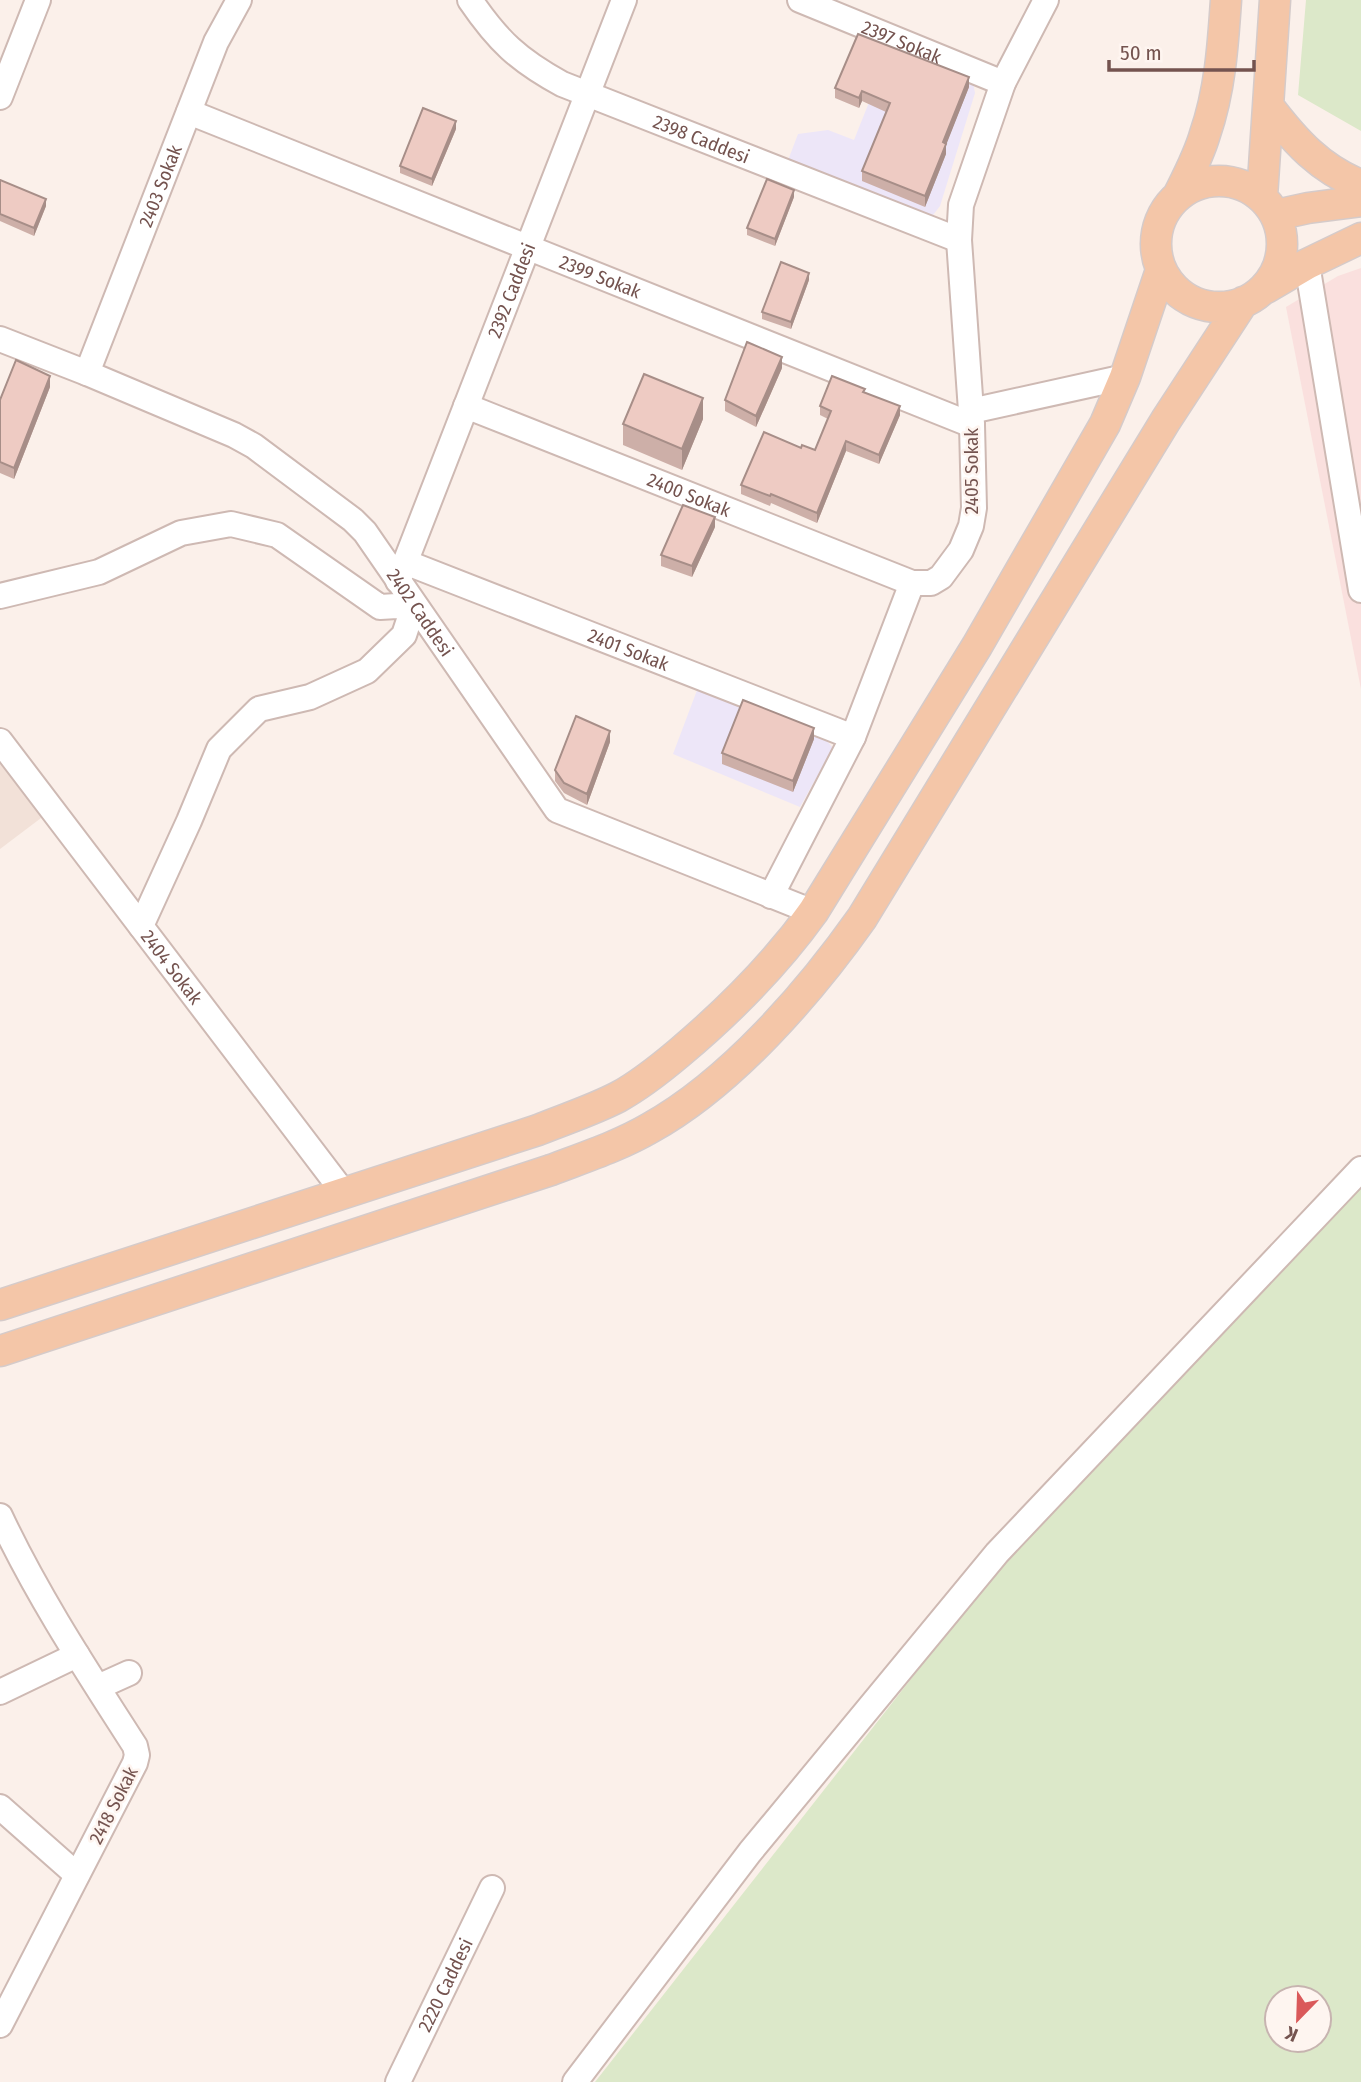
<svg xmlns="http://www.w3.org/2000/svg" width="1361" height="2082" font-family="'Fira Sans Condensed',sans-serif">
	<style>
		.residential { fill: #f2e1d8 }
		.commercial { fill: #fae0de }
		.education { fill: #ede6f8 }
		.green { fill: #dce8c9; fill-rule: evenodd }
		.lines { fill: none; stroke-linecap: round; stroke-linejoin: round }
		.minor-casing { stroke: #ceb9b3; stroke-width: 28 }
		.major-casing { stroke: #d5cbca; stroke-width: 33 }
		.minor { stroke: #fff; stroke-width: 24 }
		.major { stroke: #f4c6a8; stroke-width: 30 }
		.wall { fill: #cdafa8 }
		.shaded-wall { fill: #a78e88 }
		.building { fill: #eecbc3; stroke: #a78e88; stroke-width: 2 }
		.labels { text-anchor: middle; stroke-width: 5; stroke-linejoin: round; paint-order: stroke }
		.street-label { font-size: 19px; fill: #74534f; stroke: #fef5f0 }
	</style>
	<rect width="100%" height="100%" fill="#fbf0ea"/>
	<!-- residential -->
	<path class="residential" d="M 0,757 L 45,815 L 0,849 Z"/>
	<!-- commercial -->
	<path class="commercial" d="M 1361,268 L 1361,689 L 1286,307 L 1338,276 Z"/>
	<!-- education -->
	<path class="education" d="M 891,47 L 973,83 L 975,93 L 940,206 L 930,219 L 787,163 L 798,134 L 828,130 L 854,140 Z
		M 699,685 L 822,735 L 833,748 L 800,807 L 673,754 Z"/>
	<!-- green -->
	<path class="green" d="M 1306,0 L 1361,0 L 1361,131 L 1298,95 Z
		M 1361,1184 L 1361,2082 L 595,2082 L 1005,1559 ZM 1277,1998 L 1319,1998 L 1319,2040 L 1277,2040 Z"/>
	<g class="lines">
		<defs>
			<g id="minor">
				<path id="s1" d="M 470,0 C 498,41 518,60 562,84 L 959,240"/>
				<path id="s2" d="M 800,0 L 1003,83"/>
				<path d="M 0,97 L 38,0"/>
				<path id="s3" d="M 189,112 L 972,425"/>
				<path d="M 1307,264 L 1361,590"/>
				<path id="s4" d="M 0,339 L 87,373 L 234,435 L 254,446 L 353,520 L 365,532 L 557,810 L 813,912"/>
				<path id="s5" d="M 87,373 L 216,42 L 239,0"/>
				<path id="s6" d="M 466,406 L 912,583"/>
				<path d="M 971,411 L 1125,377"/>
				<path id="s7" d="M 405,562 L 853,737"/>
				<path id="s8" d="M 398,581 L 624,0"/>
				<path d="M 0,596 L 99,572 L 181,533 L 231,524 L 277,535 L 380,607 L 414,605 L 404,635 L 367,671 L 310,697 L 259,709 L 219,749 L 189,821 L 141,926"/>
				<path id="s9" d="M 0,741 L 344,1193"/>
				<path d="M 771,896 L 853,737 L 912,583 L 931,583 L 941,577 L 961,550 L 971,526 L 974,508 L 972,425 L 959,240 L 961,205 L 1003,83 L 1046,0"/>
				<path d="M 0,1516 C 38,1597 87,1671 135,1746 L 137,1755 L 135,1763 L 0,2025"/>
				<path d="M 98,1687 L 129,1673"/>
				<path d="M 0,1692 L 77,1655"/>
				<path d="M 0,1807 L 77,1875"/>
				<path id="s10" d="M 398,2082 L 492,1888"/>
				<path d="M 575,2082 L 750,1852 L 997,1553 L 1361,1169"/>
			</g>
			<path id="major" d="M 1269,107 C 1295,141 1320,169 1361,185
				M1156 244a63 63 0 1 1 126 0a63 63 0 1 1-126 0Z
				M 1179,194 C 1189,174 1199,155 1205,134 C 1220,91 1223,45 1226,0
				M 1262,197 L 1275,0
				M 1276,215 L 1308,208 L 1361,201
				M 1266,288 L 1307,264 L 1361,238
				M 0,1305 L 538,1130 C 565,1119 593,1110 618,1097 C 640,1085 660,1069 679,1053 C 729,1011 775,965 813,912 L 977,646 L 1105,424 L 1125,377 L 1161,270
				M 0,1351 L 551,1170 C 585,1157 619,1146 650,1128 C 731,1083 809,993 862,918 L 1166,420 L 1243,302"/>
		</defs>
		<!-- minor casing -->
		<use href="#minor" class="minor-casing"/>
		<!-- major casing -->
		<use href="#major" class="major-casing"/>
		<!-- minor -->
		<use href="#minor" class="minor"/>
		<!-- major -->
		<use href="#major" class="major"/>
	</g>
	<!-- wall -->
	<path class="wall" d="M 969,87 L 946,144 L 946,154 L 925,207 L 862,181 L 862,171 L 886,112 L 862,101 L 859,108 L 835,98 L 835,88 Z
		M 456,129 L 432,186 L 400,173 L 400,166 Z
		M 0,180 L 46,206 L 34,236 L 0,221 Z
		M 794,197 L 775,246 L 747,235 L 747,228 Z
		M 809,280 L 791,329 L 762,319 L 762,312 Z
		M 782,368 L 756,427 L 725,411 L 725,400 Z
		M 50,387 L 14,479 L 0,473 L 0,400 Z
		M 865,392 L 900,415 L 879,464 L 846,451 L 817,523 L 771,503 L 770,506 L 741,494 L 741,485 L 801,448 L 815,450 L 828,419 L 820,415 L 820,406 Z
		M 703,419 L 682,470 L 623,445 L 623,424 Z
		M 715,527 L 692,577 L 661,566 L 661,555 Z
		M 814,739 L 793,792 L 722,764 L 722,753 Z
		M 610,742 L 587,805 L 564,793 L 555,781 L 555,770 Z"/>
	<!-- shaded-wall -->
	<path class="shaded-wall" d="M 969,77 L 969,87 L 943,153 L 943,142 Z
		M 862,91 L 862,101 L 859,108 L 859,98 Z
		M 456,121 L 456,129 L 432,186 L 432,179 Z
		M 946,144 L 946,154 L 925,207 L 925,196 Z
		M 794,190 L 794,197 L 775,246 L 775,239 Z
		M 46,199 L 46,206 L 34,236 L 34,228 Z
		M 809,273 L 809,280 L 791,329 L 791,322 Z
		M 782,357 L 782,368 L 756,427 L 756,416 Z
		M 50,376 L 50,387 L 14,479 L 14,468 Z
		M 703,398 L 703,419 L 682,470 L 682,449 Z
		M 900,406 L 900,415 L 879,464 L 879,455 Z
		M 846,441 L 846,451 L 817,523 L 817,513 Z
		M 715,517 L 715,527 L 692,577 L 692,566 Z
		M 814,728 L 814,739 L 793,792 L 793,781 Z
		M 610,731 L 610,742 L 587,805 L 587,794 Z"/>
	<!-- building -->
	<path class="building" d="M 858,34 L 969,77 L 943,142 L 946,144 L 925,196 L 862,171 L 890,103 L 862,91 L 859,98 L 835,88 Z
		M 423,108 L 456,121 L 432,179 L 400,166 Z
		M 767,179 L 794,190 L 775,239 L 747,228 Z
		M 0,180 L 46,199 L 34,228 L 0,214 Z
		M 781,262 L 809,273 L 791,322 L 762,312 Z
		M 747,342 L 782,357 L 756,416 L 725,400 Z
		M 16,360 L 50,376 L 14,468 L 0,462 L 0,400 Z
		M 644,374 L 703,398 L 682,449 L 623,424 Z
		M 832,376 L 865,389 L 863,392 L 900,406 L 879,455 L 846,441 L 817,513 L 771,494 L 770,496 L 741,485 L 764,432 L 801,448 L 802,445 L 815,450 L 831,411 L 820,406 Z
		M 683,505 L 715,517 L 692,566 L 661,555 Z
		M 743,700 L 814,728 L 793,781 L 722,753 Z
		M 576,716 L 610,731 L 587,794 L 564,783 L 555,770 Z"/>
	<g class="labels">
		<!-- street labels -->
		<g class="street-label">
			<text dy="7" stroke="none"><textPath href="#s2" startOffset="110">2397 Sokak</textPath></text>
			<text dy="7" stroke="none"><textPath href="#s1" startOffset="276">2398 Caddesi</textPath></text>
			<text dy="7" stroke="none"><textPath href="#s5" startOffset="201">2403 Sokak</textPath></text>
			<text dy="7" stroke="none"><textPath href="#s3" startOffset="443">2399 Sokak</textPath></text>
			<text dy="7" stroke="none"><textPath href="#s8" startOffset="312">2392 Caddesi</textPath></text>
			<text transform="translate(971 471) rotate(-90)" y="7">2405 Sokak</text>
			<text dy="7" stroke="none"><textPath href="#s6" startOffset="240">2400 Sokak</textPath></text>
			<text dy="7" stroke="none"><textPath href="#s4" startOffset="514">2402 Caddesi</textPath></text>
			<text dy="7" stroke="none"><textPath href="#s7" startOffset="240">2401 Sokak</textPath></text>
			<text dy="7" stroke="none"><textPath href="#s9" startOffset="284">2404 Sokak</textPath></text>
			<text transform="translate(113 1805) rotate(-63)" y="7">2418 Sokak</text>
			<text dy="7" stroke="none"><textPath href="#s10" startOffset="108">2220 Caddesi</textPath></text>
		</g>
	</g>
	<!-- north arrow -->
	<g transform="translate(1298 2019) rotate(203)"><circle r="33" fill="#fef5f0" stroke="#c7b4b0" stroke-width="2"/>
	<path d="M0-5L12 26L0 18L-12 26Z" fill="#da595a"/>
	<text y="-10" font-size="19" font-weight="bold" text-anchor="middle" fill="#74534f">K</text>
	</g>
	<!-- scale -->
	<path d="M1109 60v10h145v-10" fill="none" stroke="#74534f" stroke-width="3.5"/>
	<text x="1120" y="60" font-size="21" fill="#74534f" stroke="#fef5f0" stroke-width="5" paint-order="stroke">50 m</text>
</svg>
